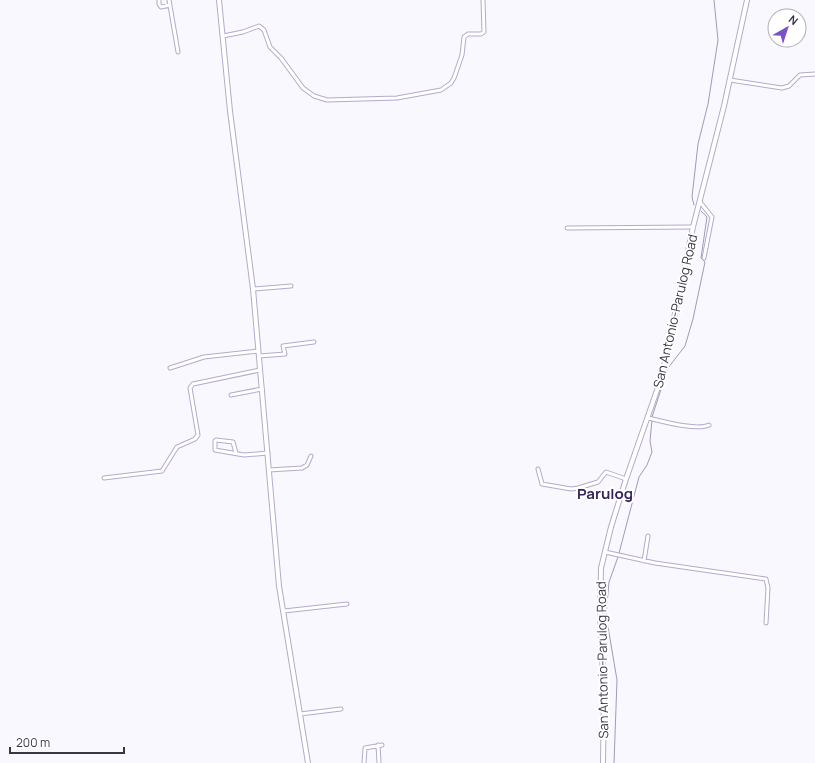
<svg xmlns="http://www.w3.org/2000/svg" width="815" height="763" font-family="Manrope,sans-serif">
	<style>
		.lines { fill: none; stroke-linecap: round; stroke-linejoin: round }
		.stream { stroke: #a199ba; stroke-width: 1 }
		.minor-casing { stroke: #b2abcc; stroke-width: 5 }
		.tertiary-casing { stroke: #b2abcc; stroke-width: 6 }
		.minor { stroke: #fff; stroke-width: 3 }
		.tertiary { stroke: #fff; stroke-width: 4 }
		.labels { text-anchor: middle; stroke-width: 4; stroke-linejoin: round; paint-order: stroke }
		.street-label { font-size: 13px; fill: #393644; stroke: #fff }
		.quarter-label { font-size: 15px; font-weight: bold; fill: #36235d; stroke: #fff }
	</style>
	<rect width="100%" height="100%" fill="#f9f8ff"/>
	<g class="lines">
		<!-- stream -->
		<path class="stream" d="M 694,205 L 692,197 L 698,144 L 708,104 L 718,40 L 714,0
			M 652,417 L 668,368 L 685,346 L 693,319 L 705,262 L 701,258 L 707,217 L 701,211
			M 614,763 L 617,680 L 606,615 L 609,582 L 618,557 L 639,477 L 647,465 L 652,452 L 650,441 L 652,420"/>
		<defs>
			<path id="minor" d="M 159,0 L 159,4 L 161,7 L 170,5
				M 169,0 L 178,52
				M 223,36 L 243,32 L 259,26 L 264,30 L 270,47 L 281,58 L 303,88 L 314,96 L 327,100 L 397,98 L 441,90 L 451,83 L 454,78 L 462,55 L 464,37 L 468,34 L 481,34 L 484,32 L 483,0
				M 730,80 L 782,88 L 789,86 L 800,75 L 815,74
				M 700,202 L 712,217 L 704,258
				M 567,228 L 693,227
				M 253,289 L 291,286
				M 259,356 L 285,354 L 283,346 L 314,342
				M 170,368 L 204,357 L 258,351
				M 231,395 L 262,389
				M 648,418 C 662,421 696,431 709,425
				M 236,453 L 233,442 L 216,440 L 215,441 L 215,450 L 244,455 L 268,453
				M 538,469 L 542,484 L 571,489 L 578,488 L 598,482 L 606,472 L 626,479
				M 269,470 L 302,468 L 307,465 L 311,456
				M 104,478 L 162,471 L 177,447 L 195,439 L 198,435 L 190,388 L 193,384 L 260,370
				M 605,552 L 655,563 L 766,579 L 768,588 L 766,623
				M 644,561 L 648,536
				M 284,611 L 347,604
				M 300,714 L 341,709
				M 378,745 L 379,763
				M 364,763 L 365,748 L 382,745"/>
			<path id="tertiary" d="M 219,0 L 230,111 L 253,289 L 279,586 L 308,763
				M 603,763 L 604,694 L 600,613 L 601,568 L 611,527 L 626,479 L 662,376 L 693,227 L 724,106 L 747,0"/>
		</defs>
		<!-- minor casing -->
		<use href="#minor" class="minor-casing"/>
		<!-- tertiary casing -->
		<use href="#tertiary" class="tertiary-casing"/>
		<!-- minor -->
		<use href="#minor" class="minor"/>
		<!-- tertiary -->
		<use href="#tertiary" class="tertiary"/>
	</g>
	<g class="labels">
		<!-- street labels -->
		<g class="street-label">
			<text transform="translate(675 311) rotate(-77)" y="5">San Antonio-Parulog Road</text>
			<text transform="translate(602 660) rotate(-91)" y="5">San Antonio-Parulog Road</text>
		</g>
		<!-- quarter labels -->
		<g class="quarter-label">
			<text x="605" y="499">Parulog</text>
		</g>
	</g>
	<!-- north arrow -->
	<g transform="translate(787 28) rotate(39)"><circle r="19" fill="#ffffff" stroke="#b0afb4"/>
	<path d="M0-3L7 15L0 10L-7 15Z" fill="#7a51ca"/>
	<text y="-6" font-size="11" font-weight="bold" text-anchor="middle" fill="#393644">N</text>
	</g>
	<!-- scale -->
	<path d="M10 747v6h114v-6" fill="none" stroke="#393644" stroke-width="2"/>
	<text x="16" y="747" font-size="12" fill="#393644" stroke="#ffffff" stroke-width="3" paint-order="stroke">200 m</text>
</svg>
